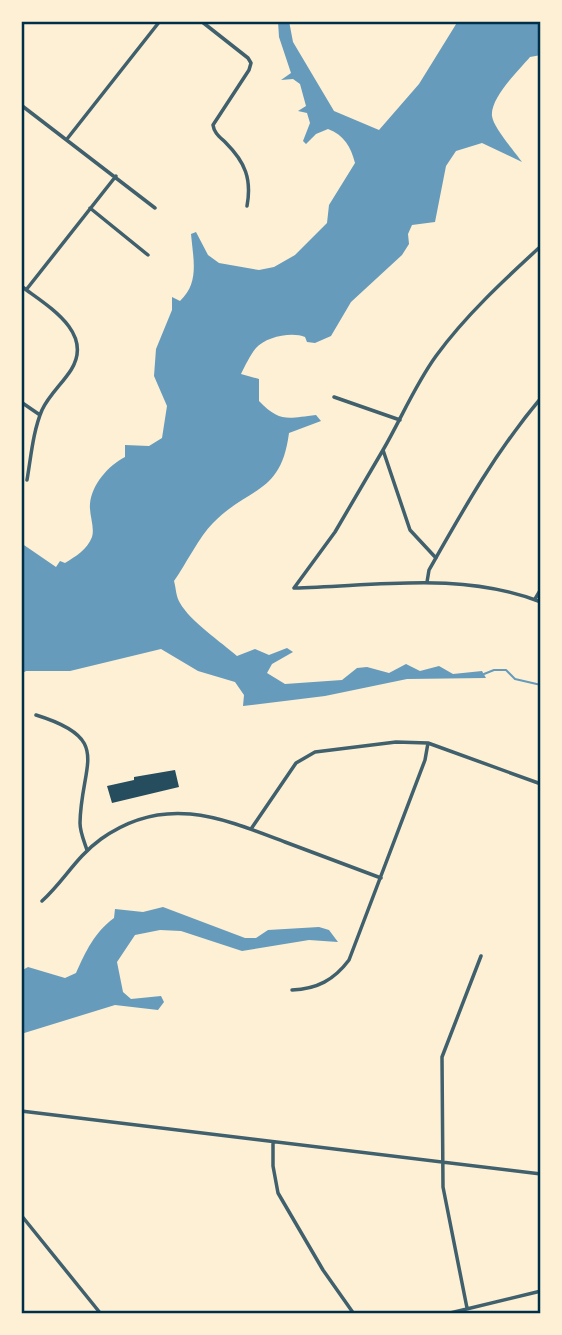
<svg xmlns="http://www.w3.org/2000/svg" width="562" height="1335" font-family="Merriweather,serif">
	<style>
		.water { fill: #669bbc }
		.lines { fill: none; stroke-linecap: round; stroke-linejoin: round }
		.stream { stroke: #669bbc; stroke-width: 2 }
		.building { fill: #264d5e }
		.minor { stroke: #3f606c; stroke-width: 3.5 }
		.neatline { fill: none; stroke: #003049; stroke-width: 2.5 }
	</style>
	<rect width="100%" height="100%" fill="#fdf0d5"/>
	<!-- water -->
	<path class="water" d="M 278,21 L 289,21 L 293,42 L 334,111 L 379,130 L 419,84 L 458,21 L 541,21 L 541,55 L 530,57 C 519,70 490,98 492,116 C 493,127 515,152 522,162 L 482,143 L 456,151 L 446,166 L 435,222 L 412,225 L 408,234 L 409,244 L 402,255 L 351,302 L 331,336 L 315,343 L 307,342 L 305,337 C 292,331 265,337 256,348 C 250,355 245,366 241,374 L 259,379 L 259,401 C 280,423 288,418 316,415 L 321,421 L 289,433 C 281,495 249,486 213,523 C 199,537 186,564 174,581 C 176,588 176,597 180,603 C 190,621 221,642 237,656 L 255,649 L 269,655 L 287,648 L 293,652 L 272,664 L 267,673 L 285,684 L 342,680 L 357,668 L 367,667 L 389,673 L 406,664 L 420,671 L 439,666 L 453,674 L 482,671 L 486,678 L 407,679 L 325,696 L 243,706 L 244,695 L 235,682 L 198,671 L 161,649 L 70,671 L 26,671 L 21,674 L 21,543 L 56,567 L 60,561 L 65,563 C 76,556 87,550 92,537 C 95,527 89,515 90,504 C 92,484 108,466 125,457 L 125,445 L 149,446 L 162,438 L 167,406 L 154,376 L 156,349 L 172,310 L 172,297 L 180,301 C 200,283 193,258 191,234 L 196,232 L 208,255 L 219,263 L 259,270 L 274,267 L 295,255 L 327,223 L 329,205 L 355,163 C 351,147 344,135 328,129 L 316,134 L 306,144 L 303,141 L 310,123 L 307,113 L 298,111 L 306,106 L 300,84 L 293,79 L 281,80 L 291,73 L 279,37 Z
		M 163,907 L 245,938 L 256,938 L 268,930 L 319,927 L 329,930 L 338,942 L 309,940 L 242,951 L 181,931 L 160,930 L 135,935 L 117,962 L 123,992 L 131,999 L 161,996 L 164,1002 L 158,1010 L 115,1005 L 21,1034 L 21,971 L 28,967 L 65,978 L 76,973 C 86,951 94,933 114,918 L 115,909 L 143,912 Z"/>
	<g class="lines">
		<!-- stream -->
		<path class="stream" d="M 484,674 L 494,670 L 506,670 L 515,679 L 541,685"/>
	</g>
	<!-- building -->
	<path class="building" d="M 175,770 L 179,787 L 112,803 L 107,786 L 134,780 L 134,777 Z"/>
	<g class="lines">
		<!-- minor -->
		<path class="minor" d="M 201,21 L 248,58 L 251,63 L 249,70 L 213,125 C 214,133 220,137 226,143 C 245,162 252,179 247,206
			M 21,105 L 155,208
			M 67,139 L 160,21
			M 90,208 L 148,255
			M 21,286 C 46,305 95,332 71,370 C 62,384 49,395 42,410 C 33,431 31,457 27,480
			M 26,290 L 116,176
			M 334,397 L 400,420
			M 21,402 L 40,415
			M 383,450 L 335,532 L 294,588 C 377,586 461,571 541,602
			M 436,558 L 410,530 L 383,450 C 401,419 415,385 436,356 C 465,316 505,279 541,246
			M 427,582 L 429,570 C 463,510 496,451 541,398
			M 535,599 L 541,589
			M 36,715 C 114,739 81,763 80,823 C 80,832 84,841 87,850
			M 251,829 L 296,763 L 315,752 L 396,742 L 428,743 L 541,784
			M 42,901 C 64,881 76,857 101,839 C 164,794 220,817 285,842 C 317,854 349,866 381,878
			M 292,990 C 317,989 334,980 349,960 L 425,760 L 428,743
			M 21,1111 L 541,1174
			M 273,1142 L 273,1166 L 278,1193 L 323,1270 L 354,1314
			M 21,1215 L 101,1314
			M 467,1308 L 443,1187 L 442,1057 L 481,956
			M 446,1314 L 541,1291"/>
	</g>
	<!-- border -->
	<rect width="562" height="1335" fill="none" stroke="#fdf0d5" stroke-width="46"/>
	<rect x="23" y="23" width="516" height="1289" class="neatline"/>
</svg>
